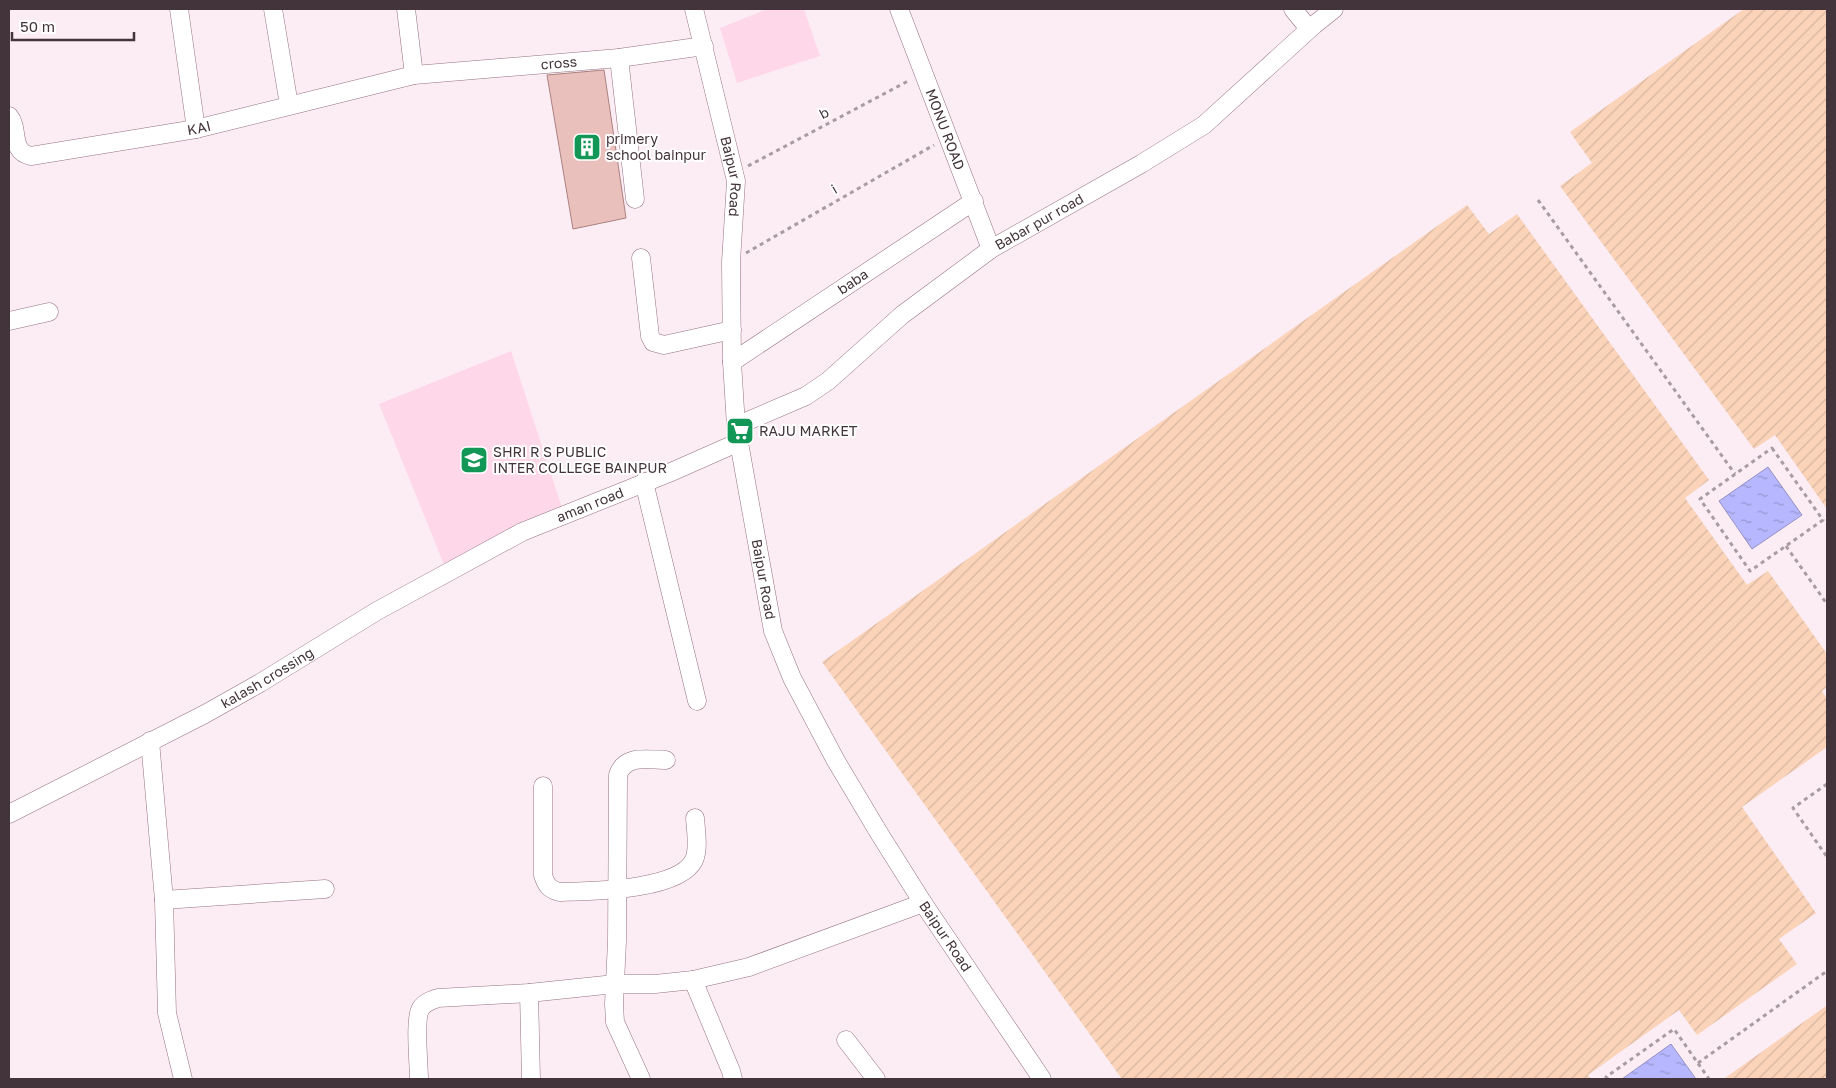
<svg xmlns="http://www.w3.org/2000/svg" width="1836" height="1088" font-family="'Golos Text',sans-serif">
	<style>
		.built { fill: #fed8e9 }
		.garden { fill: url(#garden-furrows) }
		.water { fill: url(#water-ripples); stroke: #9490c4 }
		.building { fill: #eac0bd; stroke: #aa8280 }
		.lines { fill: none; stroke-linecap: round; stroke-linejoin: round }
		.minor-casing { stroke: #957282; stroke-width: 19 }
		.path { stroke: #aa9aa1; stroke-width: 3; stroke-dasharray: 4 4; stroke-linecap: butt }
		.minor { stroke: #fff; stroke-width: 18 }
		.labels { text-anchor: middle; stroke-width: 4; stroke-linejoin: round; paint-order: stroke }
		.street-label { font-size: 14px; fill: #43343b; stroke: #fff }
		.poi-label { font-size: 14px; fill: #43343b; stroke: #fff; text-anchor: start }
	</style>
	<defs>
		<pattern id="garden-furrows" width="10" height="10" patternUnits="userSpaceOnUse" patternTransform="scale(1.25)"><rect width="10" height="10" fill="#fad3b9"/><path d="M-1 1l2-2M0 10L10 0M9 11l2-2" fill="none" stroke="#d8b6a0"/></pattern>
		<pattern id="water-ripples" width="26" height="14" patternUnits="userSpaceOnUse" patternTransform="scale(1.25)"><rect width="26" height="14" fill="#b6b7ff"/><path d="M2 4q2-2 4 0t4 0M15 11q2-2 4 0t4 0" fill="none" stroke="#9696d0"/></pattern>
	</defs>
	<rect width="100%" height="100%" fill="#fcecf3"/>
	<!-- built -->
	<path class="built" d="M 767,9 L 804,9 L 820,56 L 737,83 L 720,28 Z
		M 511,351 L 565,517 L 447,572 L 379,404 Z"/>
	<!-- garden -->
	<path class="garden" d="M 1744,9 L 1827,9 L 1827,509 L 1775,435 L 1754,449 L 1560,186 L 1592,163 L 1570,132 Z
		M 1467,205 L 1489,234 L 1517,214 L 1709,480 L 1685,498 L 1747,585 L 1768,571 L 1827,654 L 1827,687 L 1822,691 L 1827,699 L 1827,747 L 1742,807 L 1816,913 L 1779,939 L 1797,964 L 1697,1035 L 1679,1010 L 1588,1075 L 1591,1079 L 1122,1079 L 822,662 Z
		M 1826,1006 L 1827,1079 L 1725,1079 L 1725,1078 Z"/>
	<!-- water -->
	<path class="water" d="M 1768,467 L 1802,515 L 1752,549 L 1719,501 Z
		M 1671,1044 L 1696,1079 L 1622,1079 Z"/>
	<!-- building -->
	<path class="building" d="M 604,70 L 626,218 L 573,229 L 547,75 Z"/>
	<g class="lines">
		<defs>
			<g id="minor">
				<path d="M 179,9 L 196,129"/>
				<path d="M 273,9 L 289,105"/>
				<path d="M 406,9 L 414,75"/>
				<path id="s1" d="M 694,9 L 736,181 L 731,262 L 732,362 L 736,426 L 773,631 L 792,678 L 836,761 L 879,833 L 923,903 L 1042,1079"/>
				<path id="s2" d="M 899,9 L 991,249"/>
				<path d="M 1293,9 L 1309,29"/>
				<path d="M 619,58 L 635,199"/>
				<path id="s3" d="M 9,116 C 20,129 9,151 31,156 L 196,129 L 414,75 L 619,58 L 704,46"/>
				<path d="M 641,258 L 650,336 L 653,342 L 664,345 L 732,330"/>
				<path d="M 9,321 L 49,312"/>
				<path id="s4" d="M 732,362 L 974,201"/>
				<path id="s5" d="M 736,426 L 806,396 L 828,381 L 902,315 L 991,249 L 1141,164 L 1204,125 L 1314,25 L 1334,9"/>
				<path d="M 644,482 L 697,701"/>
				<path d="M 150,741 L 164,900 L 167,1013 L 183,1079"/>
				<path d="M 543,786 L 543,875 C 546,885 549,889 559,892 C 589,891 679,891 694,860 C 699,849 696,831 695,818"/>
				<path id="s6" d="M 9,814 L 205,714 L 260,683 L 377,611 L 522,532 L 669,473 L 739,442"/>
				<path d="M 164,900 L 325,889"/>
				<path d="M 693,980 L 731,1071 L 733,1079"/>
				<path d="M 529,993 L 531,1079"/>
				<path d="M 846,1040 L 876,1079"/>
				<path d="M 419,1079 C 419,1065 414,1018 421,1008 C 425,1002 432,1000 438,998 L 529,993 L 615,984 L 655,984 L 693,980 L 749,967 L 923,903"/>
				<path d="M 641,1079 L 615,1022 L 614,1004 L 617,941 L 618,775 C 625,754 648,760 666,760"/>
			</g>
		</defs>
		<!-- minor casing -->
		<use href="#minor" class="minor-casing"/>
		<!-- path -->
		<path class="path" d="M 748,166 L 910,80
			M 1538,200 L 1735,474
			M 746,253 L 934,145
			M 1772,448 L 1823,520 L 1750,571 L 1700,499 Z
			M 1786,546 L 1827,604
			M 1827,784 L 1793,808 L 1827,857
			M 1698,1063 L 1827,971
			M 1608,1079 L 1606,1077 L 1674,1029 L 1709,1079"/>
		<!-- minor -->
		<use href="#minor" class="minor"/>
	</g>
	<!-- icons -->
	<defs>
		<symbol id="building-square" viewBox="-11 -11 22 22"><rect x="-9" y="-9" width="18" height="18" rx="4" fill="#139756" stroke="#fff"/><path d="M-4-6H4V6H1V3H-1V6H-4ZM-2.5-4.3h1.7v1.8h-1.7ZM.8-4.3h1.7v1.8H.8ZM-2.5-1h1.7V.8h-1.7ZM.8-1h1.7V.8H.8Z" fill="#fff"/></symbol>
		<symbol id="supermarket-square" viewBox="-11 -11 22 22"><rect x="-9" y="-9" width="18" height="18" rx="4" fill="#139756" stroke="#fff"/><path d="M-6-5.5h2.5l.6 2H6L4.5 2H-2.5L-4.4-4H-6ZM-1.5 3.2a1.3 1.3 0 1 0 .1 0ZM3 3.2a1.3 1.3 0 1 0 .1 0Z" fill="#fff"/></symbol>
		<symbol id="university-square" viewBox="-11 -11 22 22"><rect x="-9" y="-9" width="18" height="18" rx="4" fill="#139756" stroke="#fff"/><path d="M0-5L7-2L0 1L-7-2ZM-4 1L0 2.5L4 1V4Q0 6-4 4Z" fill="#fff"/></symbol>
	</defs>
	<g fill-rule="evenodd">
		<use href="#building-square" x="571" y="131" width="32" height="32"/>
		<use href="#supermarket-square" x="724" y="415" width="32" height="32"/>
		<use href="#university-square" x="458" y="444" width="32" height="32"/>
	</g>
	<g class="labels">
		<!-- street labels -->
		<g class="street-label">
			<text dy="5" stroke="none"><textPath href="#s3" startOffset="586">cross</textPath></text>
			<text transform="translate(824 113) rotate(-28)" y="5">b</text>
			<text dy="5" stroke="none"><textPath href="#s3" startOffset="219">KAI</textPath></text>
			<text dy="5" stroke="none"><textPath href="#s2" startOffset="129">MONU ROAD</textPath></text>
			<text dy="5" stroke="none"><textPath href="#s1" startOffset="172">Baipur Road</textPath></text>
			<text transform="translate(834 189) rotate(-30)" y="5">i</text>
			<text dy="5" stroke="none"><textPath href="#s5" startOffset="368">Babar pur road</textPath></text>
			<text dy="5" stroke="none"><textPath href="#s4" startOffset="145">baba</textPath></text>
			<text dy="5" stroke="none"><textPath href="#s6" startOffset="659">aman road</textPath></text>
			<text dy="5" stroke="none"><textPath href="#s1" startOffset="578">Baipur Road</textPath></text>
			<text dy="5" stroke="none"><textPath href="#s6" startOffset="292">kalash crossing</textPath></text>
			<text dy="5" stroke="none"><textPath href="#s1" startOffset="982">Baipur Road</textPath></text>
		</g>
		<!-- poi labels -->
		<g class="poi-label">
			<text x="606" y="144">primery<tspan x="606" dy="16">school bainpur</tspan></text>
			<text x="759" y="436">RAJU MARKET</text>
			<text x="493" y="457">SHRI R S PUBLIC<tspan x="493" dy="16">INTER COLLEGE BAINPUR</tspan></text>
		</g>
	</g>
	<!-- border -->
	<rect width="1836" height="1088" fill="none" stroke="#43343b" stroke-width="20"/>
	<!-- scale -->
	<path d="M12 32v8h122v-8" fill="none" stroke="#43343b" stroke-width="2.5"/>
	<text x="20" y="32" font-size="15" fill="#43343b" stroke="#ffffff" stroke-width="4" paint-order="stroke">50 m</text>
</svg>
